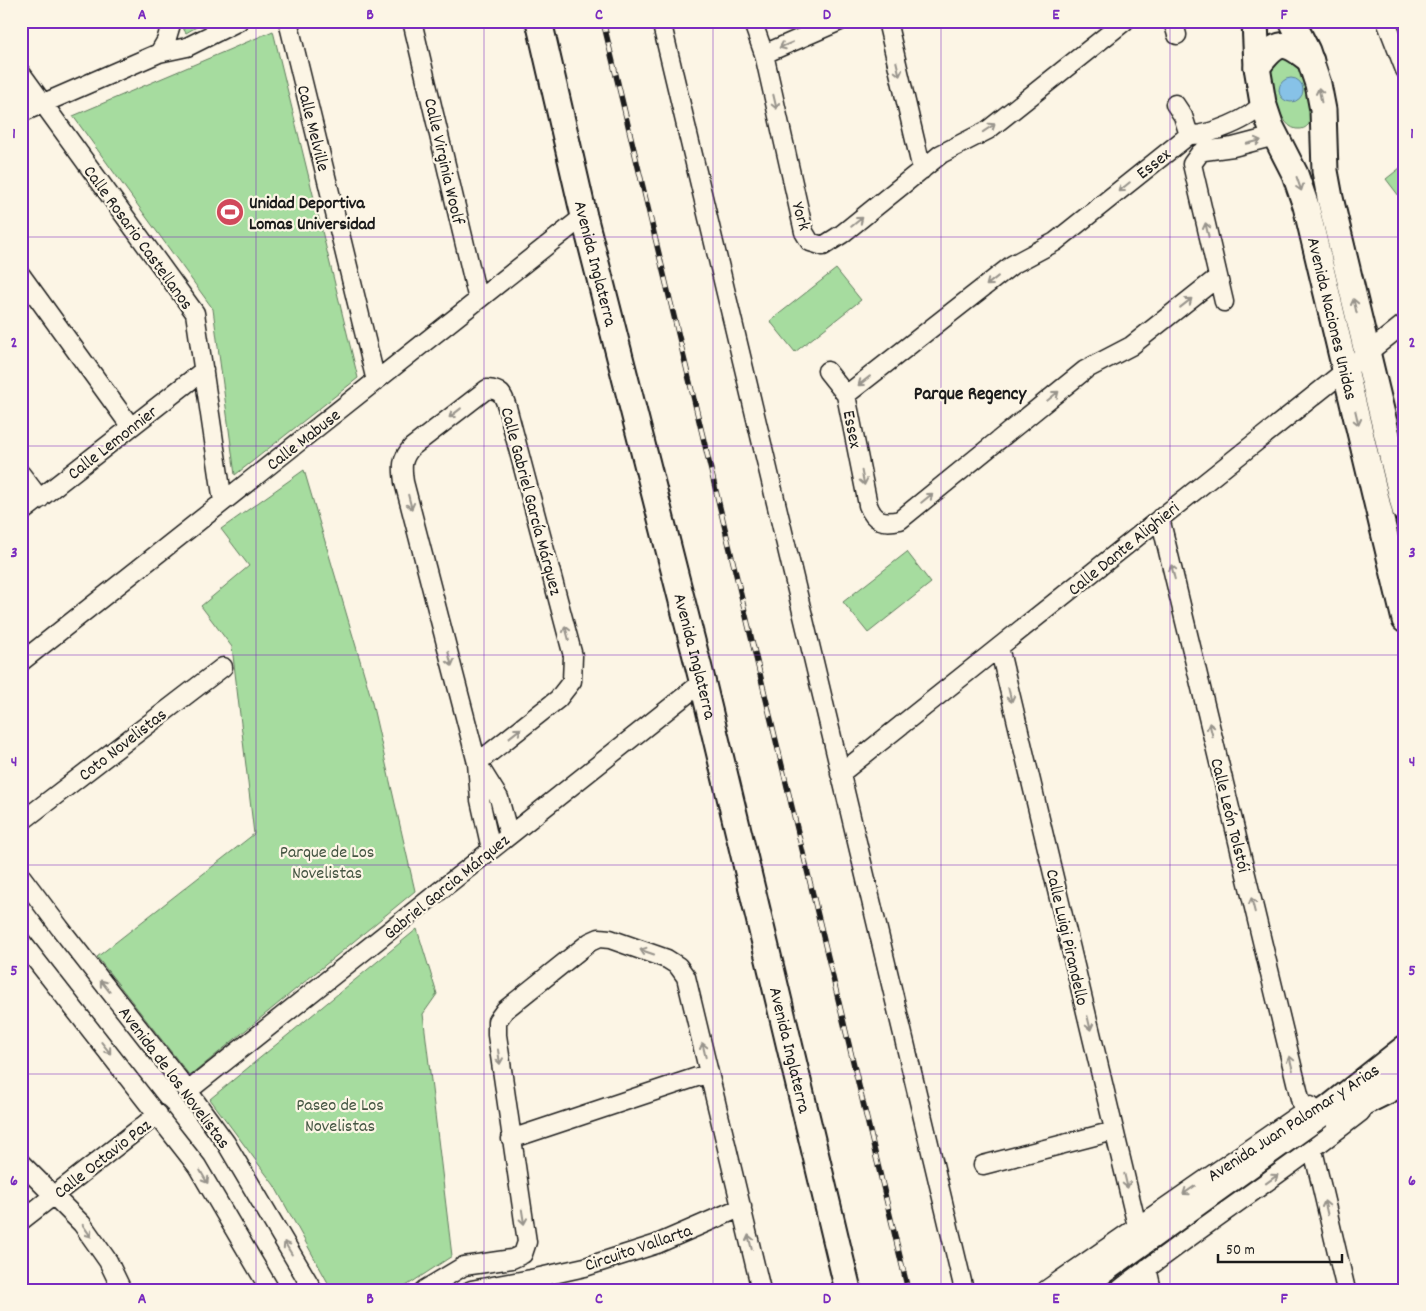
<svg xmlns="http://www.w3.org/2000/svg" width="1426" height="1311" font-family="Dekko,sans-serif">
	<style>
		.green { fill: #a6dc9f; stroke: #617c5e }
		.water { fill: #87c2e7; stroke: #5c8096 }
		.lines { fill: none; stroke-linecap: round; stroke-linejoin: round }
		.street-casing { stroke: #1c1c1c; stroke-width: 21 }
		.secondary-casing { stroke: #1c1c1c; stroke-width: 29 }
		.street { stroke: #fcf5e5; stroke-width: 18 }
		.secondary { stroke: #fcf5e5; stroke-width: 25 }
		.rail-casing { stroke: #1c1c1c; stroke-width: 5.5 }
		.rail { stroke: #fcf5e5; stroke-width: 4; stroke-dasharray: 11; stroke-linecap: butt }
		.oneway { stroke: #97938b }
		.grid { fill: none; stroke: #7b2cbf; stroke-width: 1; stroke-opacity: 0.55 }
		.labels { text-anchor: middle; stroke-width: 4.5; stroke-linejoin: round; paint-order: stroke }
		.street-label { font-size: 18px; fill: #1c1c1c; stroke: #fcf5e5 }
		.poi-label { font-size: 18px; font-weight: bold; fill: #1c1c1c; stroke: #fcf5e5; text-anchor: start }
		.park-label { font-size: 18px; fill: #455643; stroke: #fcf5e5 }
		.neighbourhood-label { font-size: 19px; font-weight: bold; fill: #1c1c1c; stroke: #fcf5e5 }
		.neatline { fill: none; stroke: #7b2cbf; stroke-width: 2 }
		.grid-label { font-size: 16px; text-anchor: middle; font-weight: bold; fill: #7b2cbf }
	</style>
	<rect width="100%" height="100%" fill="#fcf5e5"/>
	<filter id="ink" filterUnits="userSpaceOnUse"><feTurbulence type="fractalNoise" baseFrequency=".02" numOctaves="2"/><feDisplacementMap in="SourceGraphic" scale="10" xChannelSelector="R" yChannelSelector="G"/><feConvolveMatrix kernelMatrix="1 2 1 2 8 2 1 2 1" color-interpolation-filters="sRGB"/></filter>
	<g filter="url(#ink)">
		<!-- green -->
		<path class="green" d="M 182,21 L 207,21 L 186,33 L 181,25 Z
			M 273,31 L 358,378 L 235,475 L 213,309 L 73,116 Z
			M 1292,50 L 1310,86 L 1311,120 C 1309,125 1305,129 1300,129 C 1278,132 1269,78 1270,63 Z
			M 1405,164 L 1405,197 L 1402,200 L 1386,179 Z
			M 836,269 L 861,300 L 795,352 L 770,321 Z
			M 304,470 L 370,694 L 415,891 L 190,1076 L 97,957 L 254,834 L 232,647 L 201,606 L 249,566 L 221,529 Z
			M 907,552 L 931,583 L 868,633 L 843,602 Z
			M 417,929 L 437,994 L 423,1014 L 452,1256 L 400,1290 L 332,1290 L 274,1185 L 210,1099 Z"/>
		<!-- water -->
		<path class="water" d="M1279 90a12 12 0 1 1 24 0a12 12 0 1 1-24 0Z"/>
		<g class="lines">
			<defs>
				<path id="street" d="M 288,21 L 376,381
					M 412,21 L 478,300
					M 661,21 L 964,1290
					M 887,21 L 922,170
					M 1173,21 L 1177,35
					M 1386,21 L 1405,70
					M 753,23 L 764,54 L 804,232 L 810,242 L 823,246 L 842,234 L 941,154 L 988,130 L 1125,21
					M 159,53 L 166,41 L 172,21
					M 764,54 L 840,21
					M 21,73 L 195,313 L 223,502
					M 1175,104 L 1183,116 L 1189,135
					M 21,113 L 159,53 L 187,47 L 239,21
					M 21,275 L 131,427
					M 1224,302 L 1192,164 L 1200,153 L 1204,151 L 1233,147 L 1275,136
					M 827,371 L 846,395 L 868,505 C 874,521 883,524 900,520 L 1085,370 L 1131,346 L 1218,277
					M 846,395 L 1012,265 L 1055,242 L 1189,135 C 1209,136 1251,119 1263,103
					M 21,474 L 40,499
					M 21,513 L 204,370
					M 1160,518 L 1303,1111
					M 999,647 L 1137,1226
					M 21,662 L 584,216
					M 477,763 L 558,699 L 572,681 L 573,656 L 507,407 C 503,394 501,390 487,389 L 412,447 C 401,459 402,467 404,482 L 477,763 L 480,800 L 491,849
					M 479,766 L 499,798 L 509,835
					M 840,774 L 1405,323
					M 21,822 L 223,667
					M 21,876 L 60,928 L 188,1091 L 226,1143 L 313,1290
					M 21,941 L 197,1166 L 270,1290
					M 188,1091 L 696,687 L 702,680
					M 511,1139 L 709,1073
					M 1313,1150 L 1346,1290
					M 21,1163 L 82,1224 L 108,1261 L 122,1290
					M 983,1165 L 1114,1131
					M 21,1221 L 158,1114
					M 1147,1268 L 1152,1290
					M 424,1290 L 464,1266 L 512,1259 L 523,1254 L 527,1242 L 497,1035 L 497,1021 L 505,1010 L 590,942 L 599,938 L 610,939 L 667,959 L 678,966 L 686,977 L 761,1290
					M 471,1290 L 531,1279 L 585,1267 L 657,1244 L 742,1207
					M 1046,1290 L 1311,1106
					M 1119,1290 C 1198,1228 1282,1174 1361,1112"/>
				<g id="secondary">
					<path id="s1" d="M 539,21 L 584,216 L 702,680 L 848,1290"/>
					<path id="s2" d="M 1255,21 L 1257,67 L 1263,103 L 1271,127 L 1295,174 L 1306,206 L 1405,620"/>
					<path d="M 1292,21 L 1307,51 L 1318,84 L 1323,110 L 1325,171 L 1330,198 L 1405,510"/>
					<path d="M 1257,67 C 1279,39 1284,40 1311,61"/>
					<path d="M 1336,1116 L 1389,1090 L 1405,1079"/>
					<path d="M 1076,1290 L 1328,1109 L 1405,1048"/>
				</g>
			</defs>
			<!-- street casing -->
			<use href="#street" class="street-casing"/>
			<!-- secondary casing -->
			<use href="#secondary" class="secondary-casing"/>
			<!-- street -->
			<use href="#street" class="street"/>
			<!-- secondary -->
			<use href="#secondary" class="secondary"/>
			<defs>
				<path id="rail" d="M 603,21 L 908,1290"/>
			</defs>
			<!-- rail casing -->
			<use href="#rail" class="rail-casing"/>
			<!-- rail -->
			<use href="#rail" class="rail"/>
		</g>
		<!-- one-way arrows -->
		<defs><path id="oneway-shaft" d="M-6 0H5M1.5-3L5.5 0L1.5 3" fill="none" stroke-width="1.6" stroke-linecap="round" stroke-linejoin="round" transform="scale(1.25)"/></defs>
		<g class="oneway">
			<use href="#oneway-shaft" transform="translate(786 45) rotate(157)"/>
			<use href="#oneway-shaft" transform="translate(898 69) rotate(77)"/>
			<use href="#oneway-shaft" transform="translate(1320 95) rotate(-101)"/>
			<use href="#oneway-shaft" transform="translate(775 102) rotate(77)"/>
			<use href="#oneway-shaft" transform="translate(989 128) rotate(-34)"/>
			<use href="#oneway-shaft" transform="translate(1254 142) rotate(-14)"/>
			<use href="#oneway-shaft" transform="translate(1299 184) rotate(71)"/>
			<use href="#oneway-shaft" transform="translate(1124 187) rotate(141)"/>
			<use href="#oneway-shaft" transform="translate(857 222) rotate(-39)"/>
			<use href="#oneway-shaft" transform="translate(1207 230) rotate(-103)"/>
			<use href="#oneway-shaft" transform="translate(992 281) rotate(142)"/>
			<use href="#oneway-shaft" transform="translate(1186 303) rotate(-38)"/>
			<use href="#oneway-shaft" transform="translate(1355 306) rotate(-103)"/>
			<use href="#oneway-shaft" transform="translate(864 381) rotate(142)"/>
			<use href="#oneway-shaft" transform="translate(1053 396) rotate(-39)"/>
			<use href="#oneway-shaft" transform="translate(455 413) rotate(142)"/>
			<use href="#oneway-shaft" transform="translate(1357 418) rotate(77)"/>
			<use href="#oneway-shaft" transform="translate(863 478) rotate(79)"/>
			<use href="#oneway-shaft" transform="translate(927 498) rotate(-39)"/>
			<use href="#oneway-shaft" transform="translate(410 502) rotate(76)"/>
			<use href="#oneway-shaft" transform="translate(1173 572) rotate(-104)"/>
			<use href="#oneway-shaft" transform="translate(567 633) rotate(-105)"/>
			<use href="#oneway-shaft" transform="translate(450 659) rotate(76)"/>
			<use href="#oneway-shaft" transform="translate(1010 695) rotate(77)"/>
			<use href="#oneway-shaft" transform="translate(1211 730) rotate(-104)"/>
			<use href="#oneway-shaft" transform="translate(515 733) rotate(-38)"/>
			<use href="#oneway-shaft" transform="translate(1253 905) rotate(-104)"/>
			<use href="#oneway-shaft" transform="translate(647 952) rotate(-161)"/>
			<use href="#oneway-shaft" transform="translate(105 986) rotate(-128)"/>
			<use href="#oneway-shaft" transform="translate(1089 1023) rotate(77)"/>
			<use href="#oneway-shaft" transform="translate(106 1048) rotate(52)"/>
			<use href="#oneway-shaft" transform="translate(704 1050) rotate(-103)"/>
			<use href="#oneway-shaft" transform="translate(499 1057) rotate(82)"/>
			<use href="#oneway-shaft" transform="translate(1291 1063) rotate(-104)"/>
			<use href="#oneway-shaft" transform="translate(204 1177) rotate(60)"/>
			<use href="#oneway-shaft" transform="translate(1272 1179) rotate(-36)"/>
			<use href="#oneway-shaft" transform="translate(1126 1181) rotate(77)"/>
			<use href="#oneway-shaft" transform="translate(1189 1190) rotate(145)"/>
			<use href="#oneway-shaft" transform="translate(1326 1208) rotate(-103)"/>
			<use href="#oneway-shaft" transform="translate(523 1217) rotate(81)"/>
			<use href="#oneway-shaft" transform="translate(87 1231) rotate(55)"/>
			<use href="#oneway-shaft" transform="translate(750 1242) rotate(-103)"/>
			<use href="#oneway-shaft" transform="translate(288 1248) rotate(-121)"/>
		</g>
	</g>
	<!-- grid -->
	<path class="grid" d="M 256,21 L 256,1290M 484,21 L 484,1290M 713,21 L 713,1290M 941,21 L 941,1290M 1170,21 L 1170,1290M 21,237 L 1405,237M 21,446 L 1405,446M 21,655 L 1405,655M 21,865 L 1405,865M 21,1074 L 1405,1074"/>
	<!-- icons -->
	<defs>
		<symbol id="stadium-disc" viewBox="-11 -11 22 22"><circle r="9.5" fill="#d1495b" stroke="#fcf5e5"/><path d="M0-5a6.5 5 0 1 0 0 10a6.5 5 0 1 0 0-10ZM-3.5-1.8h7v3.6h-7Z" fill="#fff"/></symbol>
	</defs>
	<g fill-rule="evenodd">
		<use href="#stadium-disc" x="214" y="196" width="32" height="32"/>
	</g>
	<g class="labels">
		<!-- street labels -->
		<g class="street-label">
			<text transform="translate(314 128) rotate(76)" y="6">Calle Melville</text>
			<text transform="translate(445 161) rotate(77)" y="6">Calle Virginia Woolf</text>
			<text transform="translate(1153 163) rotate(-39)" y="6">Essex</text>
			<text transform="translate(802 216) rotate(74)" y="6">York</text>
			<text transform="translate(139 237) rotate(54)" y="6">Calle Rosario Castellanos</text>
			<text dy="6" stroke="none"><textPath href="#s1" startOffset="249">Avenida Inglaterra</textPath></text>
			<text dy="6" stroke="none"><textPath href="#s2" startOffset="310">Avenida Naciones Unidas</textPath></text>
			<text transform="translate(853 429) rotate(79)" y="6">Essex</text>
			<text transform="translate(303 439) rotate(-38)" y="6">Calle Mabuse</text>
			<text transform="translate(112 442) rotate(-38)" y="6">Calle Lemonnier</text>
			<text transform="translate(532 501) rotate(75)" y="6">Calle Gabriel García Márquez</text>
			<text transform="translate(1123 548) rotate(-39)" y="6">Calle Dante Alighieri</text>
			<text dy="6" stroke="none"><textPath href="#s1" startOffset="654">Avenida Inglaterra</textPath></text>
			<text transform="translate(122 744) rotate(-38)" y="6">Coto Novelistas</text>
			<text transform="translate(1231 815) rotate(76)" y="6">Calle León Tolstói</text>
			<text transform="translate(446 886) rotate(-39)" y="6">Gabriel Garcia Márquez</text>
			<text transform="translate(1068 937) rotate(77)" y="6">Calle Luigi Pirandello</text>
			<text dy="6" stroke="none"><textPath href="#s1" startOffset="1059">Avenida Inglaterra</textPath></text>
			<text transform="translate(175 1077) rotate(53)" y="6">Avenida de los Novelistas</text>
			<text transform="translate(1293 1122) rotate(-33)" y="6">Avenida Juan Palomar y Arias</text>
			<text transform="translate(102 1158) rotate(-38)" y="6">Calle Octavio Paz</text>
			<text transform="translate(638 1247) rotate(-19)" y="6">Circuito Vallarta</text>
		</g>
		<!-- poi labels -->
		<g class="poi-label">
			<text x="249" y="208">Unidad Deportiva<tspan x="249" dy="21">Lomas Universidad</tspan></text>
		</g>
		<!-- park labels -->
		<g class="park-label">
			<text x="327" y="857">Parque de Los<tspan x="327" dy="21">Novelistas</tspan></text>
			<text x="340" y="1110">Paseo de Los<tspan x="340" dy="21">Novelistas</tspan></text>
		</g>
		<!-- neighbourhood labels -->
		<g class="neighbourhood-label">
			<text x="970" y="399">Parque Regency</text>
		</g>
	</g>
	<!-- margin -->
	<rect width="1426" height="1311" fill="none" stroke="#fcf5e5" stroke-width="55"/>
	<!-- scale -->
	<path d="M1218 1254v8h124v-8" fill="none" stroke="#1c1c1c" stroke-width="2.5"/>
	<text x="1226" y="1254" font-size="15" fill="#1c1c1c" stroke="#fcf5e5" stroke-width="4" paint-order="stroke">50 m</text>
	<rect x="28" y="28" width="1370" height="1256" class="neatline"/>
	<g class="grid-label">
		<text x="142" y="19">A</text>
		<text x="370" y="19">B</text>
		<text x="599" y="19">C</text>
		<text x="827" y="19">D</text>
		<text x="1056" y="19">E</text>
		<text x="1284" y="19">F</text>
		<text x="14" y="138">1</text>
		<text x="1412" y="138">1</text>
		<text x="14" y="347">2</text>
		<text x="1412" y="347">2</text>
		<text x="14" y="557">3</text>
		<text x="1412" y="557">3</text>
		<text x="14" y="766">4</text>
		<text x="1412" y="766">4</text>
		<text x="14" y="975">5</text>
		<text x="1412" y="975">5</text>
		<text x="14" y="1185">6</text>
		<text x="1412" y="1185">6</text>
		<text x="142" y="1303">A</text>
		<text x="370" y="1303">B</text>
		<text x="599" y="1303">C</text>
		<text x="827" y="1303">D</text>
		<text x="1056" y="1303">E</text>
		<text x="1284" y="1303">F</text>
	</g>
</svg>
